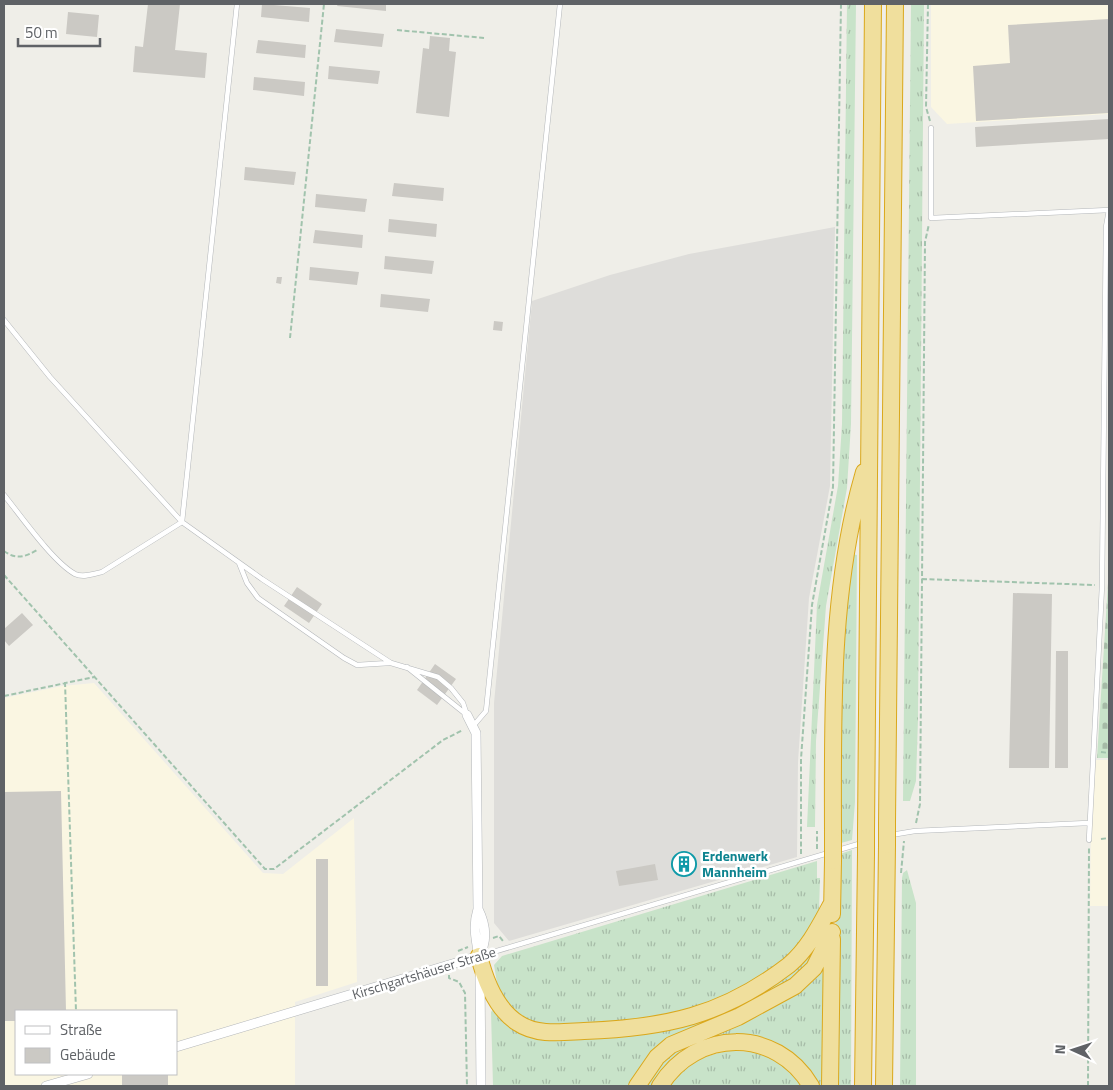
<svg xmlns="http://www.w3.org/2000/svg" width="1113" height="1090" font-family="'Titillium Web',sans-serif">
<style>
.commercial{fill:#faf6e2;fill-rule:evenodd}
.industrial{fill:#deddda}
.grass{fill:url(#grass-tufts)}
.cemetery{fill:url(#cemetery-stones)}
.building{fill:#cbc9c4}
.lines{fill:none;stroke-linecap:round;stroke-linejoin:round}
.lane-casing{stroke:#b4b7ba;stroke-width:5.5}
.street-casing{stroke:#b4b7ba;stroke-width:10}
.highway-casing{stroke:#daa81c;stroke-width:18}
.path{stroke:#a1c3ad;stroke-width:2;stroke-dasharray:5 2.5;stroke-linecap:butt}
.lane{stroke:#fff;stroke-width:4.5}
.street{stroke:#fff;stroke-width:9}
.highway{stroke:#f0df9d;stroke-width:16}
.highway-bridge-casing{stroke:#daa81c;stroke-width:18;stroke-linecap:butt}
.highway-bridge{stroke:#f0df9d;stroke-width:16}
.labels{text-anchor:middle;stroke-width:5;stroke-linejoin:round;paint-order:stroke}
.culture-label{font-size:14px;font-weight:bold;fill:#0d838f;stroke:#fff;text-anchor:start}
.street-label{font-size:14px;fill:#5f6266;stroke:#fff}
</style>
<defs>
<pattern id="grass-tufts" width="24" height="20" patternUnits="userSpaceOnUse" patternTransform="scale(1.25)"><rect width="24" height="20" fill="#c8e3c9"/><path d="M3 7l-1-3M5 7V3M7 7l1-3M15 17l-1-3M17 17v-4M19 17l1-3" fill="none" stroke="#a6bba7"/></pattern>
<pattern id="cemetery-stones" width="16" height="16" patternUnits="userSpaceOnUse" patternTransform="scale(1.25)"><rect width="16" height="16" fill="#c8e3c9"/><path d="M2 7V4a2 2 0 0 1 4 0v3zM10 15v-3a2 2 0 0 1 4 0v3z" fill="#a6bba7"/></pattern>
</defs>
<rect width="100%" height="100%" fill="#efeee8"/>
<!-- commercial -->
<path class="commercial" d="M931 4H1109V114L947 124 931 107Z
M94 683 263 873 283 874 354 818 357 982 295 1002V1086H4V698L62 686ZM16 1011H176V1074H16Z
M1096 760H1109V906H1090L1091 822Z"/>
<!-- industrial -->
<path class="industrial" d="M835 227 830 486 809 598 798 762 797 857 509 941 494 923V703L532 301 610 275 689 254Z"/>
<!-- grass -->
<path class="grass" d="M847 4H856L851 424 847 488 826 606 816 741 815 827H807L817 605 838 486 842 424Z
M911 4H924L918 719 916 781 910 801H903Z
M852 554 857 555 855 802 852 840 841 843 837 710Z
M852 850 851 1086H835L836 874 840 854Z
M817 861V878H820L819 912 794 955 721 1000 663 1020 537 1025 514 1014 498 989 494 965 502 956Z
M907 870 916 903V1086H900L902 878 903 873Z
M812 951 813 952 810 963 790 983 708 1024 630 1086H493L491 1012 494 1008 512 1025 657 1031Z
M825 966 823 1086H817L813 1078 736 1037 655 1086H645L663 1061 682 1045 798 992 813 981Z
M726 1051C747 1051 774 1051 790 1067 796 1072 800 1080 804 1086H666C689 1063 694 1059 726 1051Z"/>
<!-- cemetery -->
<path class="cemetery" d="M1109 502V758H1097L1108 583Z"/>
<!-- building -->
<path class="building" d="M148 4H180L175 50 207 53 205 78 133 72 135 46 143 47Z
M262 4 310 8 309 22 261 17Z
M338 4H386V11L337 6Z
M68 12 99 15 97 37 66 34Z
M1109 19V113L976 121 973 66 1010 63 1008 25Z
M336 29 384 34 382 47 334 42Z
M430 36 450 38 449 51 456 52 449 117 416 113 423 48 429 49Z
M258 40 306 45 305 58 256 53Z
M329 66 380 71 378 84 328 79Z
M254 77 305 82 304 96 253 90Z
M1109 119V139L976 147 975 127Z
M245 167 296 172 294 185 244 180Z
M394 183 444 188 443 201 392 196Z
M316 194 367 199 365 212 315 207Z
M389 219 437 224 436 237 388 232Z
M315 230 363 235 362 248 313 243Z
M385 256 434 261 432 274 384 269Z
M310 267 359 272 357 285 309 280Z
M277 277H282L281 284 276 283Z
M381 294 430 299 428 312 380 307Z
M494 321 503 322 502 331 493 330Z
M297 587 322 604 309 623 284 606Z
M1013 593 1052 594 1049 768H1009Z
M22 613 33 625 9 646 4 640V629Z
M1056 651H1068V768H1055Z
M435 664 456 679 437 705 417 690Z
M61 791 66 1011H16V1021H5L4 792Z
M677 856 691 857 690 871H676Z
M316 859H328V986H316Z
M655 864 658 880 619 886 616 871Z
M125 1074H168V1086H122V1075Z"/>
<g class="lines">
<defs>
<path id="lane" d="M931 128V218L1109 210
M4 320 50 377 182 522 262 579 391 663 438 677 451 688 463 703 467 715
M4 495C21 516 53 562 75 574 83 578 94 574 102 572L182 522 237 4
M239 563 247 583 258 598 344 658 357 665 389 663
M407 667 467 715
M474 725 486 711 560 4
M891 835 915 831 1088 823
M1089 840 1102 586 1106 227 1109 210
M483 955 862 843"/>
<path id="street" d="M467 715 476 733 478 909C472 929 477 940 479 959
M478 909C486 925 488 940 479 956
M480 974 481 1086
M176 1047 479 956
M46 1086 88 1074"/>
<path id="highway" d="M887 823 895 4
M866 831 873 4
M833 841C833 717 829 592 864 472
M832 914 833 861
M479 956C485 980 496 1009 518 1023 537 1036 563 1032 584 1031 665 1028 723 1016 789 965 809 948 820 925 832 903
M637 1086 657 1057 671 1045 738 1017 795 986 814 968 832 932
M660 1086C696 1028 776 1027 811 1086
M830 1086 832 939
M863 1086 866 854
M884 1086 887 845"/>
</defs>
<!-- lane casing -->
<use href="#lane" class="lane-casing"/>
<!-- street casing -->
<use href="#street" class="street-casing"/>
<!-- highway casing -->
<use href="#highway" class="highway-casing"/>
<!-- path -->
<path class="path" d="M928 4 926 107 930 121
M397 30 484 38
M290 338 324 4
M4 551C16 560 25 557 37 550
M4 575 265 869H274L443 740 463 730
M922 579 1095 585
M65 682 76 1011
M4 696 94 677
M1101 752 1109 753
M916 823 920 804 925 242 929 224
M1101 839 1109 838
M817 849V831
M801 854V759L812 605 833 487 841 4
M901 873 904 841
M493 938 499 936 503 941
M458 951 468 947
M449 975V978L459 982 465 993 467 1086
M1088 1086 1089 846"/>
<!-- lane -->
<use href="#lane" class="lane"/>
<!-- street -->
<use href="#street" class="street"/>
<!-- highway -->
<use href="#highway" class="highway"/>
<defs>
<path id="highway-bridge" d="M833 841V861
M887 845V823
M866 854V831"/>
</defs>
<!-- highway-bridge casing -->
<use href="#highway-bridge" class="highway-bridge-casing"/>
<!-- highway-bridge -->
<use href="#highway-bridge" class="highway-bridge"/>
</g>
<!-- icons -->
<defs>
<symbol id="building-ring" viewBox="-11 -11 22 22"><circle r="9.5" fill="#fff" stroke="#0f9aa8" stroke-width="1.5"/><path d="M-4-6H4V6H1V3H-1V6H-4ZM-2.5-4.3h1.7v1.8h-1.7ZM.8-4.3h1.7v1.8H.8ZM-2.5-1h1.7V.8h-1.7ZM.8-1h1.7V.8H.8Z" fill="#0f9aa8"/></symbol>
</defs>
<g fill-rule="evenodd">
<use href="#building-ring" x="670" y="850" width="28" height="28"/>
</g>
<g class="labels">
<!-- culture labels -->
<g class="culture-label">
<text x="702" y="861">Erdenwerk<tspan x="702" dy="16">Mannheim</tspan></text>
</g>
<!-- street labels -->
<g class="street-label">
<text transform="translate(424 973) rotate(-17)" y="5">Kirschgartshäuser Straße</text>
</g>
</g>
<!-- border -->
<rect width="1113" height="1090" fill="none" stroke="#5f6266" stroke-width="10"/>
<!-- legend -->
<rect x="15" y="1010" width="162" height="65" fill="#ffffff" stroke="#bfc0c2"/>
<rect x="25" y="1026" width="25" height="8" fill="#ffffff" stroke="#bfc0c2"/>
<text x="60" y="1035" font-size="15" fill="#5f6266">Straße</text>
<rect x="25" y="1048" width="25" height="15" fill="#cbc9c4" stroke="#bfc0c2"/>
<text x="60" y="1060" font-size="15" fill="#5f6266">Gebäude</text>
<!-- north arrow -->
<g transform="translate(1073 1050) rotate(273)" stroke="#ffffff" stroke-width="4" paint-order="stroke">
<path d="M0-4L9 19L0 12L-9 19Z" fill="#5f6266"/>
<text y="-8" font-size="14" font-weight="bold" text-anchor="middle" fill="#5f6266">N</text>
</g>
<!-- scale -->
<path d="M18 38v8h82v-8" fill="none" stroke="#5f6266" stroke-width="2.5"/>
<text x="25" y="38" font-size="15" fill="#5f6266" stroke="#ffffff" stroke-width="4" paint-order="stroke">50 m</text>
</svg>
